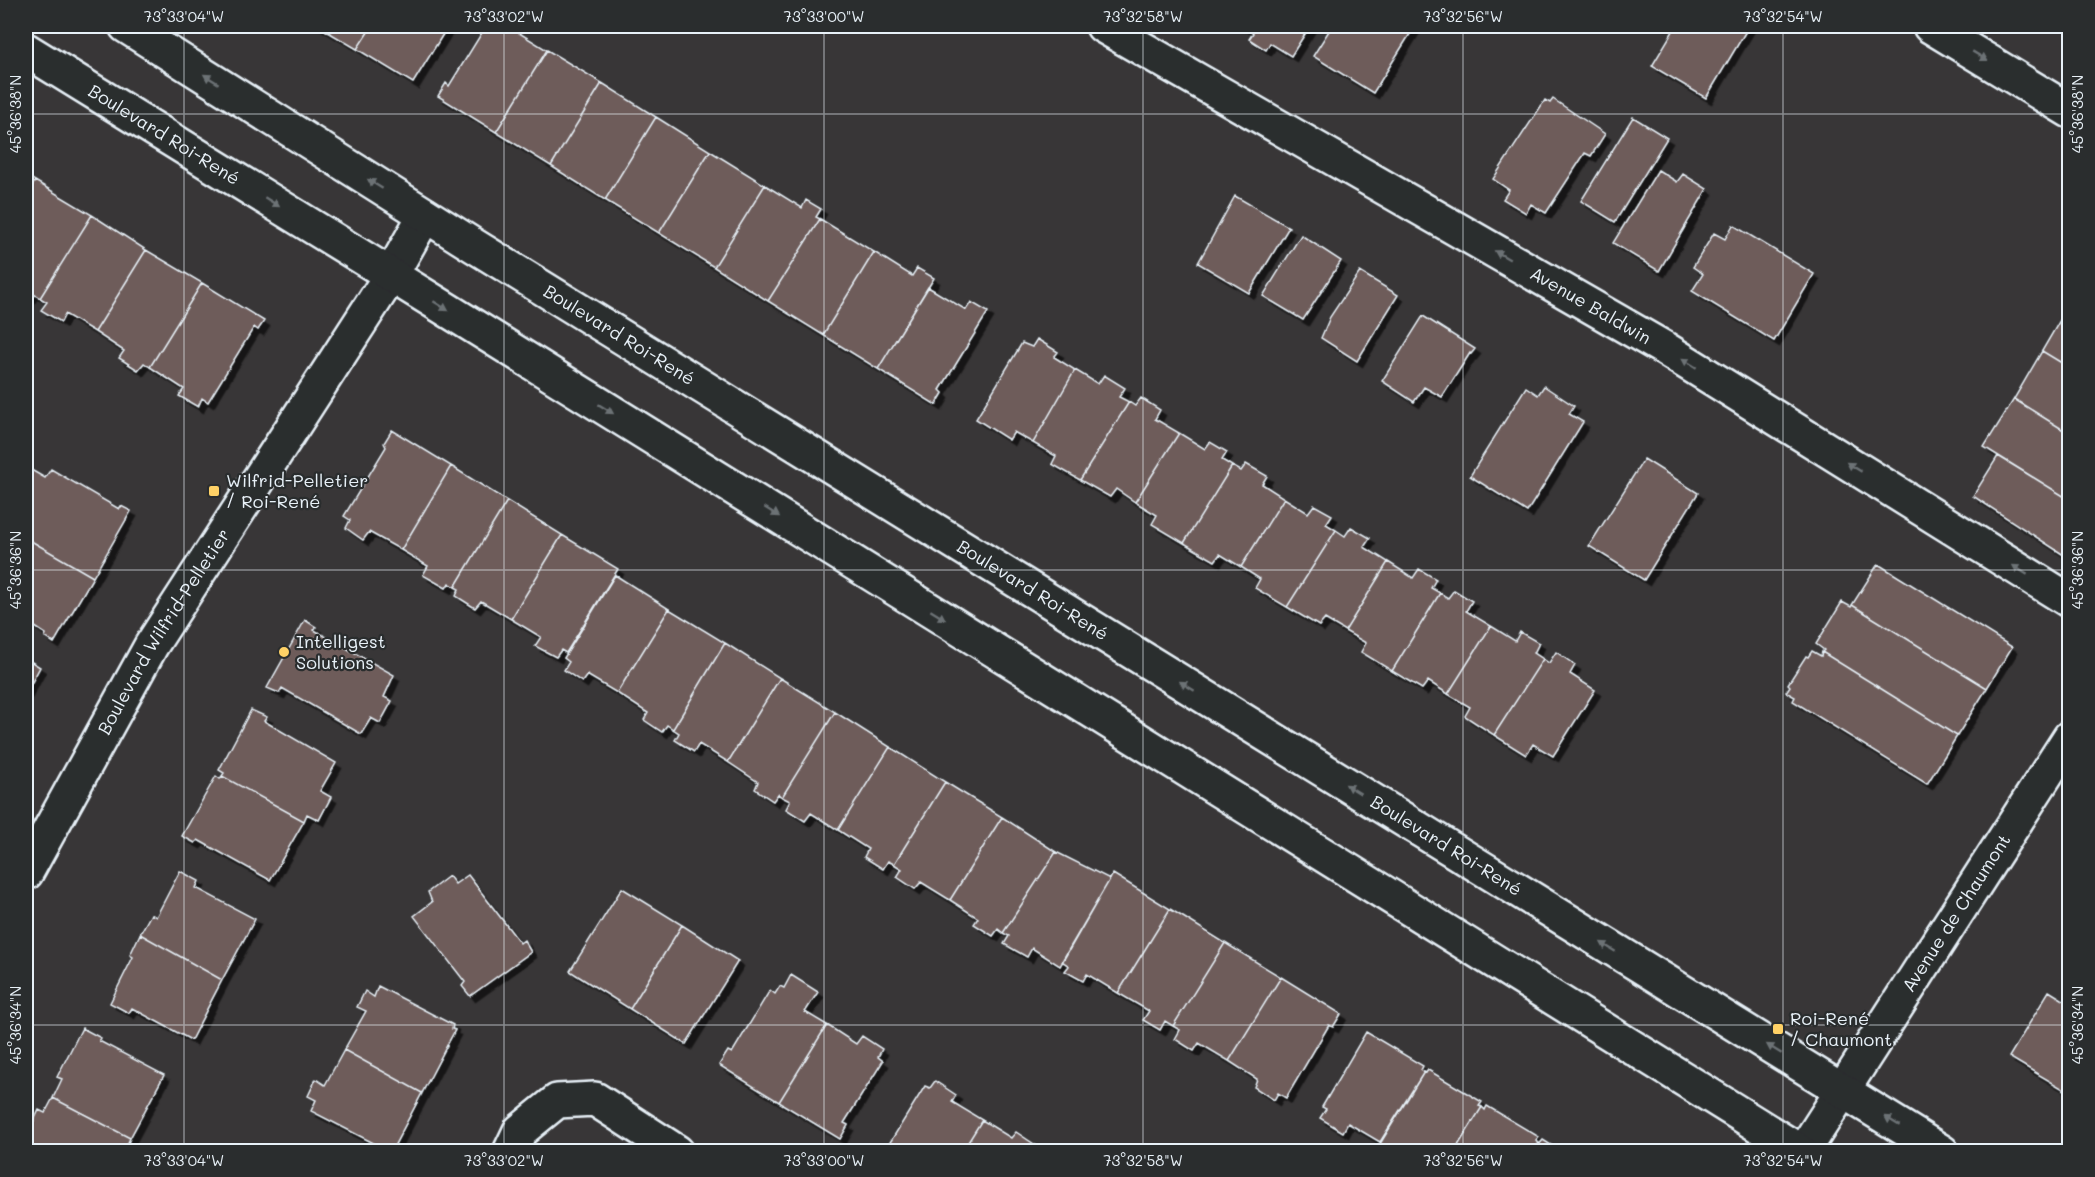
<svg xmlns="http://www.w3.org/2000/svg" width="2095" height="1177" font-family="Mali,sans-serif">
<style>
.building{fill:#6e5c5a;stroke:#e8f1f8;stroke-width:1.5;filter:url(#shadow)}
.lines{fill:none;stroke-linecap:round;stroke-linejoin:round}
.street-casing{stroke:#e8f1f8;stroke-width:38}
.secondary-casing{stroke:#e8f1f8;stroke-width:38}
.street{stroke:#2a2d2e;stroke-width:33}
.secondary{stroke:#2a2d2e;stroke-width:33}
.oneway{fill:#6c7275}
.ticks{fill:none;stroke:#e8f1f8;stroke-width:1.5;stroke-opacity:0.45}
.poi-dot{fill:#ffd166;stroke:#2a2d2e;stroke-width:2}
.labels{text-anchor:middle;stroke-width:4.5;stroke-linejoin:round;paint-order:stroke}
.street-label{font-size:18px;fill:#e8f1f8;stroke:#2a2d2e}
.poi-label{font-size:18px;fill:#e8f1f8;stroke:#2a2d2e;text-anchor:start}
.neatline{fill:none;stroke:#e8f1f8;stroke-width:2}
.ticks-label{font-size:15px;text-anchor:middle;fill:#e8f1f8}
</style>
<defs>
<filter id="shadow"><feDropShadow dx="5.5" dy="5.5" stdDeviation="0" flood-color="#0009"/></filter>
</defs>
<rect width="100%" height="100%" fill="#383637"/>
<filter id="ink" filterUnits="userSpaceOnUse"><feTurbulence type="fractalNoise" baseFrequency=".0167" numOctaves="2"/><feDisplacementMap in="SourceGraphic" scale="12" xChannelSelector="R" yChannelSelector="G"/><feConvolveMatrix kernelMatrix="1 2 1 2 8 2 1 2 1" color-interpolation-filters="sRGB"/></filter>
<g filter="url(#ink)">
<!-- building -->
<path class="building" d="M318 26H372L357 49Z
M372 26H448L413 83 357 49Z
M486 26H508L547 50 496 132 438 96 446 83 449 86Z
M1241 26H1310L1291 56 1270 43 1266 50 1249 39 1253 33Z
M1332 26H1415L1373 93 1313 56Z
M1676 26H1749L1706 98 1652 66Z
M547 50 602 83 551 166 496 132Z
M602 83 656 117 605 200 551 166Z
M1553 99 1605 134 1591 156 1585 153 1546 213 1531 204 1526 213 1503 199 1509 190 1493 179 1545 100 1550 103Z
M656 117 710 151 659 233 605 200Z
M1633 117 1667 138 1615 222 1581 201Z
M710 151 765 185 714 267 659 233Z
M1658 170 1677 182 1683 174 1707 189 1659 271 1613 243Z
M26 175 35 181 26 197Z
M35 181 92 215 40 298 32 293 26 302V197Z
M765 185 802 208 806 200 821 209 816 217 820 219 768 301 714 267Z
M1235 196 1289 227 1249 293 1198 263Z
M92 215 146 250 95 332 65 314 61 322 41 310 47 302 40 298Z
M820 219 874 252 823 335 768 301Z
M1733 225 1814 274 1774 341 1692 291 1703 274 1693 267 1714 233 1725 239Z
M1301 235 1341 261 1303 320 1263 296Z
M146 250 202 283 150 367 144 363 138 370 119 358 124 351 95 332Z
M874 252 912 276 917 268 934 278 878 369 823 335Z
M1360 272 1398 295 1357 361 1321 338 1330 317Z
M202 283 264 321 258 330 254 327 208 402 202 398 198 407 179 396 184 389 150 367Z
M928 287 966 310 971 302 988 312 940 390 943 393 936 405 878 369Z
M2070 303V368L2042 351Z
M1423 316 1475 349 1471 354 1470 353 1442 397 1424 387 1414 402 1382 381Z
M1037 339 1058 352 1054 357 1075 370 1033 443 1014 432 1009 440 976 419 1022 343 1032 347Z
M2042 351 2070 368V434L2014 399Z
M1075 370 1098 384 1104 375 1125 388 1119 397 1129 402 1080 480 1052 464 1056 456 1033 443Z
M1544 386 1574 406 1569 414 1583 422 1527 512 1470 476 1526 387 1538 395Z
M1141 398 1160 410 1155 419 1179 433 1135 502 1116 489 1110 497 1080 480 1129 402 1135 406Z
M2014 399 2070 434V500L1984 447Z
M392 430 451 466 401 550 369 532 363 540 346 528 350 520 344 516 386 447 384 443Z
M1179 433 1205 449 1210 442 1227 452 1222 460 1232 466 1184 543 1152 524 1157 515 1135 502Z
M1998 456 2070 500V559L1973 496Z
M1644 459 1698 493 1644 580 1589 546Z
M1246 464 1267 476 1262 484 1284 498 1241 567 1220 554 1215 561 1184 543 1232 466 1241 471Z
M451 466 507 501 455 587 449 583 446 588 423 575 428 566 401 550Z
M26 467 45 478 51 469 119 509 121 506 131 511 93 577 26 538V508L29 506 26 503Z
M1284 498 1308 513 1314 505 1332 515 1326 524 1336 530 1287 607 1255 588 1260 579 1241 567Z
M507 501 562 535 511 619 481 601 475 608 456 596 459 589 455 587Z
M1351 527 1370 538 1364 547 1388 562 1345 631 1325 619 1319 626 1287 607 1336 530 1345 536Z
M562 535 618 569 566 653 561 650 556 657 535 646 541 637 511 619Z
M26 538 93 577 54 643 45 637 46 634 26 621Z
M1388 562 1413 578 1419 569 1436 579 1431 588 1440 593 1392 671 1361 652 1366 643 1345 631Z
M1878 564 2012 647 1987 688 1852 605Z
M615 575 669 609 617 693 587 675 582 682 564 670 569 662 564 658Z
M1454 590 1472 601 1466 611 1491 626 1448 694 1428 681 1422 689 1392 671 1440 593 1448 598Z
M1842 602 1851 607 1852 605 1987 688 1957 736 1822 652 1824 650 1816 644Z
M669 609 725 643 673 729 667 725 662 732 644 720 648 713 617 693Z
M305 620 316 627 314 630 394 675 384 697 392 701 380 723 371 718 361 734 282 688 279 693 267 688Z
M1491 626 1515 641 1520 632 1539 643 1534 653 1543 659 1494 735 1465 716 1470 707 1448 694Z
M725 643 780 678 728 762 699 744 694 752 675 740 679 733 673 729Z
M1812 651 1821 656 1822 652 1957 736 1927 784 1793 701 1795 697 1786 692 1790 686 1788 684 1806 656 1808 657Z
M1556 652 1575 665 1570 674 1595 690 1553 756 1533 744 1526 755 1494 735 1543 659 1549 663Z
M30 661 40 667 26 693V663L29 665Z
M780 678 835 712 782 797 778 794 773 801 755 789 758 782 728 762Z
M251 710 267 717 264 721 336 763 320 791 331 797 319 820 307 814 304 821 222 776 224 773 219 770Z
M835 712 890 747 838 830 811 813 805 821 786 809 790 801 782 797Z
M890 747 945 782 894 864 888 861 883 869 864 857 868 849 838 830Z
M216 776 220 779 222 776 304 821 270 880 198 840 195 843 182 836Z
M945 782 1002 817 950 900 921 882 915 889 897 877 902 869 894 864Z
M1002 817 1056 852 1003 933 998 929 993 936 974 924 978 918 950 900Z
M1056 852 1110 879 1060 966 1032 948 1027 957 1004 944 1009 936 1003 933Z
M180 871 199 881 196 888 255 919 222 980 140 934 151 914 156 917Z
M1113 874 1170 909 1118 993 1087 974 1083 981 1065 971 1069 966 1062 961Z
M468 875 520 943 524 940 531 952 470 996 462 986 465 982 414 916 432 902 428 892 449 876 455 884Z
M622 888 682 925 630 1009 570 971Z
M1170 909 1225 943 1173 1026 1165 1021 1160 1030 1143 1020 1149 1011 1118 993Z
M682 925 738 961 686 1044 630 1009Z
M140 934 222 980 191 1040 132 1008 129 1013 110 1003 133 957 130 955Z
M1225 943 1281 977 1229 1061 1199 1043 1194 1051 1175 1039 1180 1030 1173 1026Z
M791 975 818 992 805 1012 827 1025 779 1102 719 1065 728 1051 732 1053 770 990 775 994 780 986 784 988Z
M1281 977 1341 1014 1333 1027 1329 1025 1286 1098 1278 1093 1274 1100 1254 1087 1257 1079 1229 1061Z
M378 986 453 1025 452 1029 455 1030 422 1093 344 1050 366 1011 357 1007 365 991 374 997Z
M2049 991 2070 1004V1093L2009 1057Z
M827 1025 856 1044 862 1036 882 1049 878 1057 883 1061 844 1123 848 1125 840 1139 779 1102Z
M82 1028 101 1038 99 1041 164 1075 130 1138 53 1098 62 1079 57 1077Z
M1366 1032 1423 1066 1421 1070 1424 1072 1380 1142 1348 1123 1343 1132 1320 1118 1326 1109 1322 1107Z
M344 1050 422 1093 391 1152 311 1111 316 1100 308 1096 316 1079 325 1085Z
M1428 1070 1482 1102 1479 1106 1482 1107 1454 1152H1375L1424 1072 1426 1073Z
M935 1081 956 1095 952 1102 982 1120 962 1152H884L925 1086 930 1088Z
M53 1098 130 1138 124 1152H26V1137L39 1110 45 1113Z
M1487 1106 1539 1137 1536 1141 1539 1143 1533 1152H1454L1482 1107 1485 1110Z
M982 1120 1011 1138 1016 1132 1037 1146 1034 1152H962Z
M1543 1140 1562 1152H1533Z"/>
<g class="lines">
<defs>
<g id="street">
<path id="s1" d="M1103 26 1662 347 2070 601"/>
<path d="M1930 26 2070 111"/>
<path id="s2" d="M26 873 151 646 391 275 425 215"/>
<path d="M510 1152 520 1131 557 1101 595 1099 677 1152"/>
<path id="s3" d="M1803 1152 2070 737"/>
</g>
<g id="secondary">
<path id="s4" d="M126 26 473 245 1942 1152"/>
<path id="s5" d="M26 50 438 304 1801 1152"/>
</g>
</defs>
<!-- street casing -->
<use href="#street" class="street-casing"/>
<!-- secondary casing -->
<use href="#secondary" class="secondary-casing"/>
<!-- street -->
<use href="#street" class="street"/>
<!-- secondary -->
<use href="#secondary" class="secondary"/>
</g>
<!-- one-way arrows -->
<defs><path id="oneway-solid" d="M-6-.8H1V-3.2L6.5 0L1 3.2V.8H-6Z" transform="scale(1.5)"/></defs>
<g class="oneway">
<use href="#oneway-solid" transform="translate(1980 56) rotate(31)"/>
<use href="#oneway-solid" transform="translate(211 79) rotate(-148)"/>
<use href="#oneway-solid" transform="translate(375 184) rotate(-148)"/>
<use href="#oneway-solid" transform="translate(272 202) rotate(32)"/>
<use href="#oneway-solid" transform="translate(1502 255) rotate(-150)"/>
<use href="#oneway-solid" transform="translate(441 306) rotate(32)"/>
<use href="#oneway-solid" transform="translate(1689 363) rotate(-148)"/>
<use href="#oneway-solid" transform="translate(606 409) rotate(32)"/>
<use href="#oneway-solid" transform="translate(1854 467) rotate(-148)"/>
<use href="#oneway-solid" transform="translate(772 512) rotate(32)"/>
<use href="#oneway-solid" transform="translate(2020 570) rotate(-148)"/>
<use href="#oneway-solid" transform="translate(938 615) rotate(32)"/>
<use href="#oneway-solid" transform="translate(1187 686) rotate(-148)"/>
<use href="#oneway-solid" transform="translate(1353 789) rotate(-148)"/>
<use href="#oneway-solid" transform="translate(1608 947) rotate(-148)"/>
<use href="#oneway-solid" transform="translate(1774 1049) rotate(-148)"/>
<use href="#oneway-solid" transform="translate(1892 1121) rotate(-148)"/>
</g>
</g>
<!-- ticks -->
<path class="ticks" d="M184 26V1152M504 26V1152M824 26V1152M1143 26V1152M1463 26V1152M1783 26V1152M26 114H2070M26 570H2070M26 1025H2070"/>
<!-- markers -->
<g class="poi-dot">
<rect x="208" y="485" width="12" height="12" rx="3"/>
<circle cx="284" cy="652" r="6"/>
<rect x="1772" y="1023" width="12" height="12" rx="3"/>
</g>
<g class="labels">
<!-- street labels -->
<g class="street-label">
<text dy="6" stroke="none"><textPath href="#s5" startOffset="162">Boulevard Roi-René</textPath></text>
<text dy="6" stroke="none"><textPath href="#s1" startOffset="562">Avenue Baldwin</textPath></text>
<text dy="6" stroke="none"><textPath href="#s4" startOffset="582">Boulevard Roi-René</textPath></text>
<text dy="6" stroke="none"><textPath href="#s4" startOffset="1068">Boulevard Roi-René</textPath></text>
<text dy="6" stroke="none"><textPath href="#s2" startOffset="278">Boulevard Wilfrid-Pelletier</textPath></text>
<text dy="6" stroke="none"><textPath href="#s4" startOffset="1554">Boulevard Roi-René</textPath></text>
<text dy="6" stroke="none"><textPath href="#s3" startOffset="284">Avenue de Chaumont</textPath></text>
</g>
<!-- poi labels -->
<g class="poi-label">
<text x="226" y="487">Wilfrid-Pelletier<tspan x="226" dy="21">/ Roi-René</tspan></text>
<text x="296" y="648">Intelligest<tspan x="296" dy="21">Solutions</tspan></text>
<text x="1790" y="1025">Roi-René<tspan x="1790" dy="21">/ Chaumont</tspan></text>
</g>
</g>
<!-- margin -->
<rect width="2095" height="1177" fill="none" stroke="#2a2d2e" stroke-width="66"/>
<rect x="33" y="33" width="2029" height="1111" class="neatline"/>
<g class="ticks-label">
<text x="184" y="22">73°33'04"W</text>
<text x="504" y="22">73°33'02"W</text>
<text x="824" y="22">73°33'00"W</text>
<text x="1143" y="22">73°32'58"W</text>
<text x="1463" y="22">73°32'56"W</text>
<text x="1783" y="22">73°32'54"W</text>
<text transform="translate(16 114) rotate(-90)" y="5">45°36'38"N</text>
<text transform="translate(2078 114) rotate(-90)" y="5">45°36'38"N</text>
<text transform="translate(16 570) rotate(-90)" y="5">45°36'36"N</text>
<text transform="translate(2078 570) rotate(-90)" y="5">45°36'36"N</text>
<text transform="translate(16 1025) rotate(-90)" y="5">45°36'34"N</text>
<text transform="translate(2078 1025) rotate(-90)" y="5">45°36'34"N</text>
<text x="184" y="1166">73°33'04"W</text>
<text x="504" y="1166">73°33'02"W</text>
<text x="824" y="1166">73°33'00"W</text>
<text x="1143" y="1166">73°32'58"W</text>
<text x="1463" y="1166">73°32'56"W</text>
<text x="1783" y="1166">73°32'54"W</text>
</g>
</svg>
